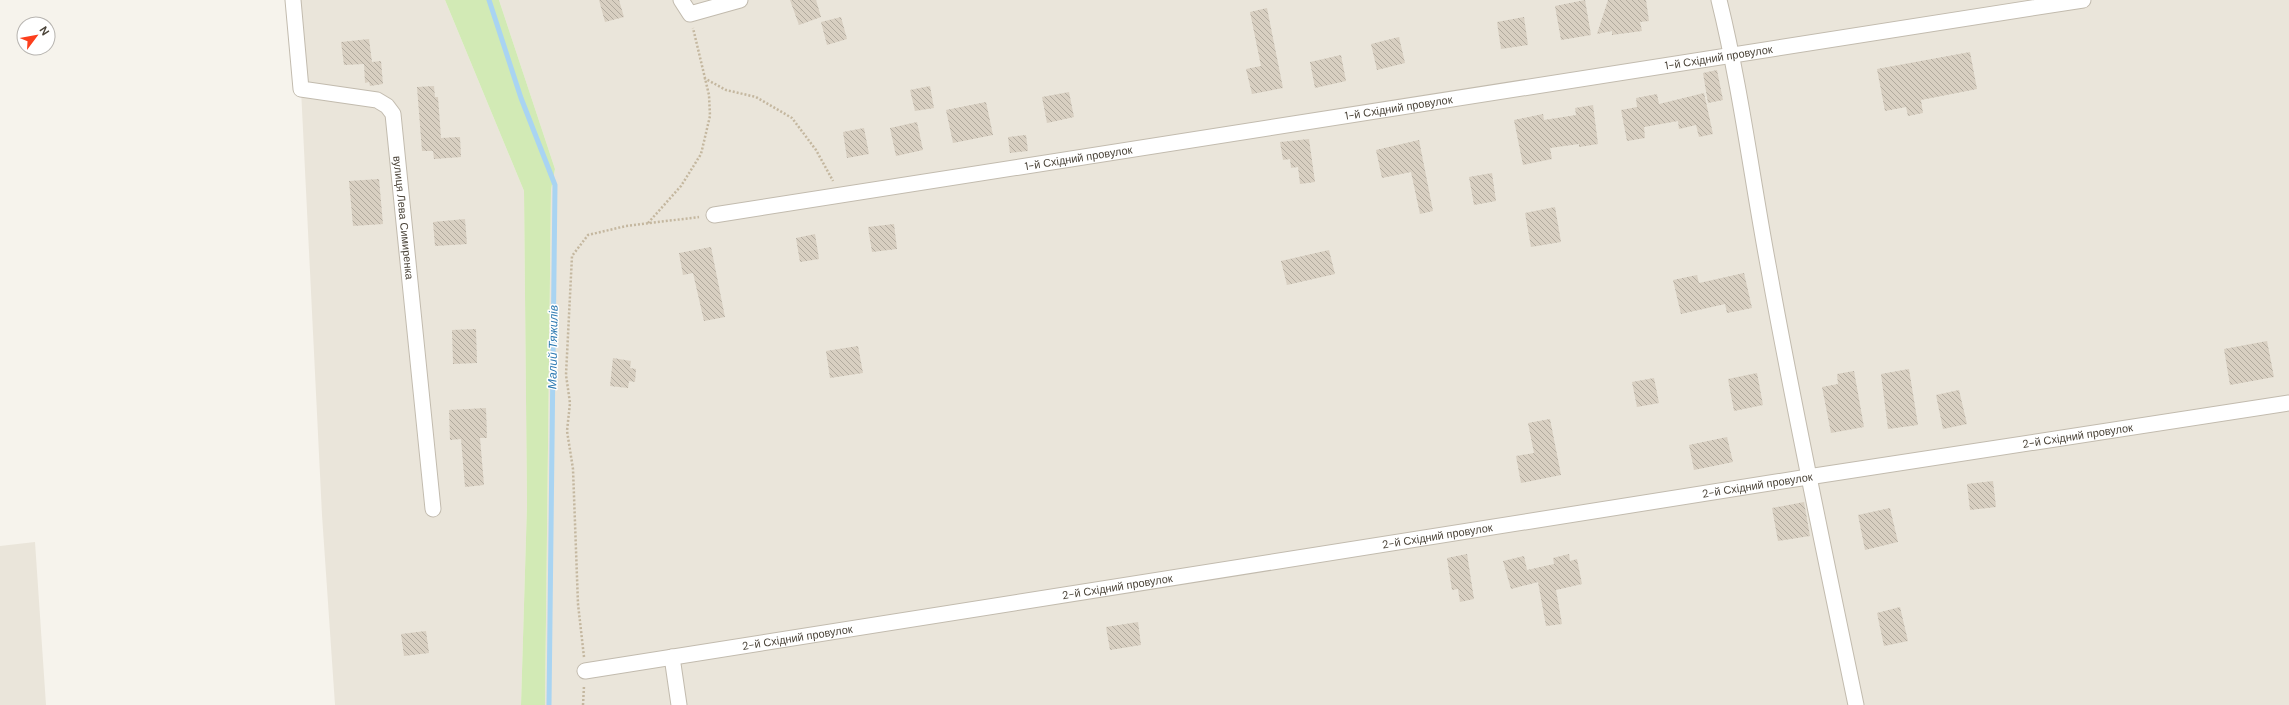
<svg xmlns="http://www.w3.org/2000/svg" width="2289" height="705" font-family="'DM Sans',sans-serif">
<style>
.residential{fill:#eae5da}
.green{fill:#d2eab5}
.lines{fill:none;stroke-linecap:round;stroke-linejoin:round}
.stream{stroke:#a9d4f2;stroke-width:5}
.building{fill:url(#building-back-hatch)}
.minor-casing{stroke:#c2bbae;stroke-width:17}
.path{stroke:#c4b79f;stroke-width:2.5;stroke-dasharray:2 2;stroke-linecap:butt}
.minor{stroke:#fff;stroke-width:15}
.labels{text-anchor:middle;stroke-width:3;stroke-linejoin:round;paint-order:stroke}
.street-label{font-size:11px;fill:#4b4439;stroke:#fff}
.water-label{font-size:12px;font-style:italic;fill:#2e7ab2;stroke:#fff}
</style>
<defs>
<pattern id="building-back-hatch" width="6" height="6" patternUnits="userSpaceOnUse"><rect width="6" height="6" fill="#d8cfc1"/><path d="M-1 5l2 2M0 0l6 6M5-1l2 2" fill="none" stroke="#b1aa9e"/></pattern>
</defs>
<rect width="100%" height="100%" fill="#f6f3ec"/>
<!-- residential -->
<path class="residential" d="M293 0H445L524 191 527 504 521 705H335L322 515 301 89Z
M499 0H2289V705H545L551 190 555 169Z
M35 542 46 705H0V546Z"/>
<!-- green -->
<path class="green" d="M445 0H499L555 169 551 190 545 705H521L527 504 524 191Z"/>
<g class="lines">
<!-- stream -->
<path class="stream" d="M489 0 521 98 555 185 549 705"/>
</g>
<!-- building -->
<path class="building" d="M599 0H619L624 17 605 22Z
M790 0H816L821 17 799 25Z
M1585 0 1591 35 1561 40 1555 6Z
M1608 0H1646L1649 21 1640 22 1642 31 1612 35V31L1597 34Z
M1267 8 1283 88 1252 94 1246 69 1261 66 1250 12Z
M841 17 847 39 827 45 821 22Z
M1524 17 1528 45 1501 49 1497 22Z
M1399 37 1405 63 1377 70 1371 44Z
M369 39 372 62 381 61 383 84 370 86 369 82 365 83 364 64 344 65 341 42Z
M1970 52 1977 89 1921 100 1923 113 1908 116 1906 107 1885 111 1877 69Z
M1341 55 1346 81 1315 88 1310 62Z
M1717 70 1723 100 1708 103 1703 73Z
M434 86 435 97H438L441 138 460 137 461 157 434 159 433 151H422L417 87Z
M930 86 934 108 915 111 910 90Z
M1069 92 1074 117 1047 123 1042 97Z
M1704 93 1713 134 1699 137 1696 125 1679 129 1678 121 1644 127 1645 138 1627 141 1621 110 1637 107 1636 98 1657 94 1659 104Z
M986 102 993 135 953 143 946 110Z
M1593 105 1598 144 1579 147V144L1550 148 1552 159 1523 165 1514 120 1543 114 1544 120 1576 115 1575 108Z
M917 122 923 150 896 156 890 128Z
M864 128 869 154 847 158 843 132Z
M1026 135 1028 151 1010 153 1008 137Z
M1309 139 1315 182 1300 184 1298 167 1291 168 1290 159 1283 160 1280 142Z
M1419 140 1433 211 1420 214 1411 172 1382 178 1376 150Z
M1492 173 1496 201 1474 205 1469 177Z
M379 179 383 224 353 226 349 181Z
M1555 207 1561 242 1531 247 1525 213Z
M465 219 467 244 435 246 433 222Z
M894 224 897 249 872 252 868 227Z
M815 234 819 259 800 262 796 238Z
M711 247 725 317 704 321 693 273 683 275 679 253Z
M1329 250 1335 274 1287 285 1281 261Z
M1744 273 1752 308 1727 313 1725 304 1681 314 1673 280 1697 275 1699 283Z
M476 329 477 363 453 364 452 330Z
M2267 341 2274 377 2230 385 2224 349Z
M858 346 863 373 830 378 826 351Z
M613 358 631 361 630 368 636 369 635 382 629 381 628 388 610 386Z
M1909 369 1918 425 1888 429 1881 374Z
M1854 371 1864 427 1831 433 1822 387 1838 384 1837 374Z
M1757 373 1763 405 1734 411 1728 379Z
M1654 378 1659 403 1637 407 1632 382Z
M1959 390 1967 424 1943 429 1936 395Z
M486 408 487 438H480L484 485 465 487 461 439 450 440 449 410Z
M1550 419 1561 475 1521 483 1516 456 1534 453 1528 423Z
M1727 437 1733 462 1694 470 1689 445Z
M1993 481 1996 507 1970 510 1967 484Z
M1804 502 1810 536 1778 541 1772 508Z
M1890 508 1898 542 1865 550 1858 515Z
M1467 554 1474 599 1460 602 1458 589 1452 590 1447 558Z
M1569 554 1570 561 1577 559 1582 584 1556 590 1562 624 1546 626 1538 582 1511 589 1503 561 1524 556 1527 570 1554 564 1553 558Z
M1900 607 1908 641 1884 646 1877 613Z
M1138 622 1141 645 1110 650 1106 627Z
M426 631 429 653 404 656 401 634Z"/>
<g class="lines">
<defs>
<g id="minor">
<path id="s1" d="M293 0 301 89 377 100 387 106 393 114 433 509"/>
<path d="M681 0 690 14 740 0"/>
<path d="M1719 0C1741 89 1752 180 1769 270 1795 415 1826 560 1856 705"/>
<path id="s2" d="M714 215 2083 0"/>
<path d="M672 657 679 705"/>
<path id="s3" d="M585 671 1808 477 2289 403"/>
</g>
</defs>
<!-- minor casing -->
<use href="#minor" class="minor-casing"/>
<!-- path -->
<path class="path" d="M704 78 726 90 756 97 792 118 816 150 833 181
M648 223 681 186 701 154 710 116 709 95 693 28
M584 657 578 604 573 469 567 431 570 403 566 375 572 256 588 235 626 226 699 217
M583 705 584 686"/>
<!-- minor -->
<use href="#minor" class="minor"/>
</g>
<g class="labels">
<!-- street labels -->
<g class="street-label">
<text dy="4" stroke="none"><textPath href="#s2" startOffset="1017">1-й Східний провулок</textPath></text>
<text dy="4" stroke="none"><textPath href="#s2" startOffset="693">1-й Східний провулок</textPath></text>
<text dy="4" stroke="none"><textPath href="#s2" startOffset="369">1-й Східний провулок</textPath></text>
<text dy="4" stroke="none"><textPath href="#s1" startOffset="292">вулиця Лева Симиренка</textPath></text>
<text dy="4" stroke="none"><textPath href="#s3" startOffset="1511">2-й Східний провулок</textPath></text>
<text dy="4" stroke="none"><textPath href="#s3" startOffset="1187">2-й Східний провулок</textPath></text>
<text dy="4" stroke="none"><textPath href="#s3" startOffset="863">2-й Східний провулок</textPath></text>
<text dy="4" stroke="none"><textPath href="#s3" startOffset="539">2-й Східний провулок</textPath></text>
<text dy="4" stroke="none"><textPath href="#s3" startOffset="215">2-й Східний провулок</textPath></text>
</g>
<!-- water labels -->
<g class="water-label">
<text transform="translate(553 347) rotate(-89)" y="4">Малий Тяжилів</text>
</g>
</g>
<!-- north arrow -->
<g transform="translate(36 36) rotate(58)"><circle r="19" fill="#ffffff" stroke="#b7b4b0"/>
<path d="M0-3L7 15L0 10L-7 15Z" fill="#fc3f1d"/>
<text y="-6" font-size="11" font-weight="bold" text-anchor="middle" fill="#4b4439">N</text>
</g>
</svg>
